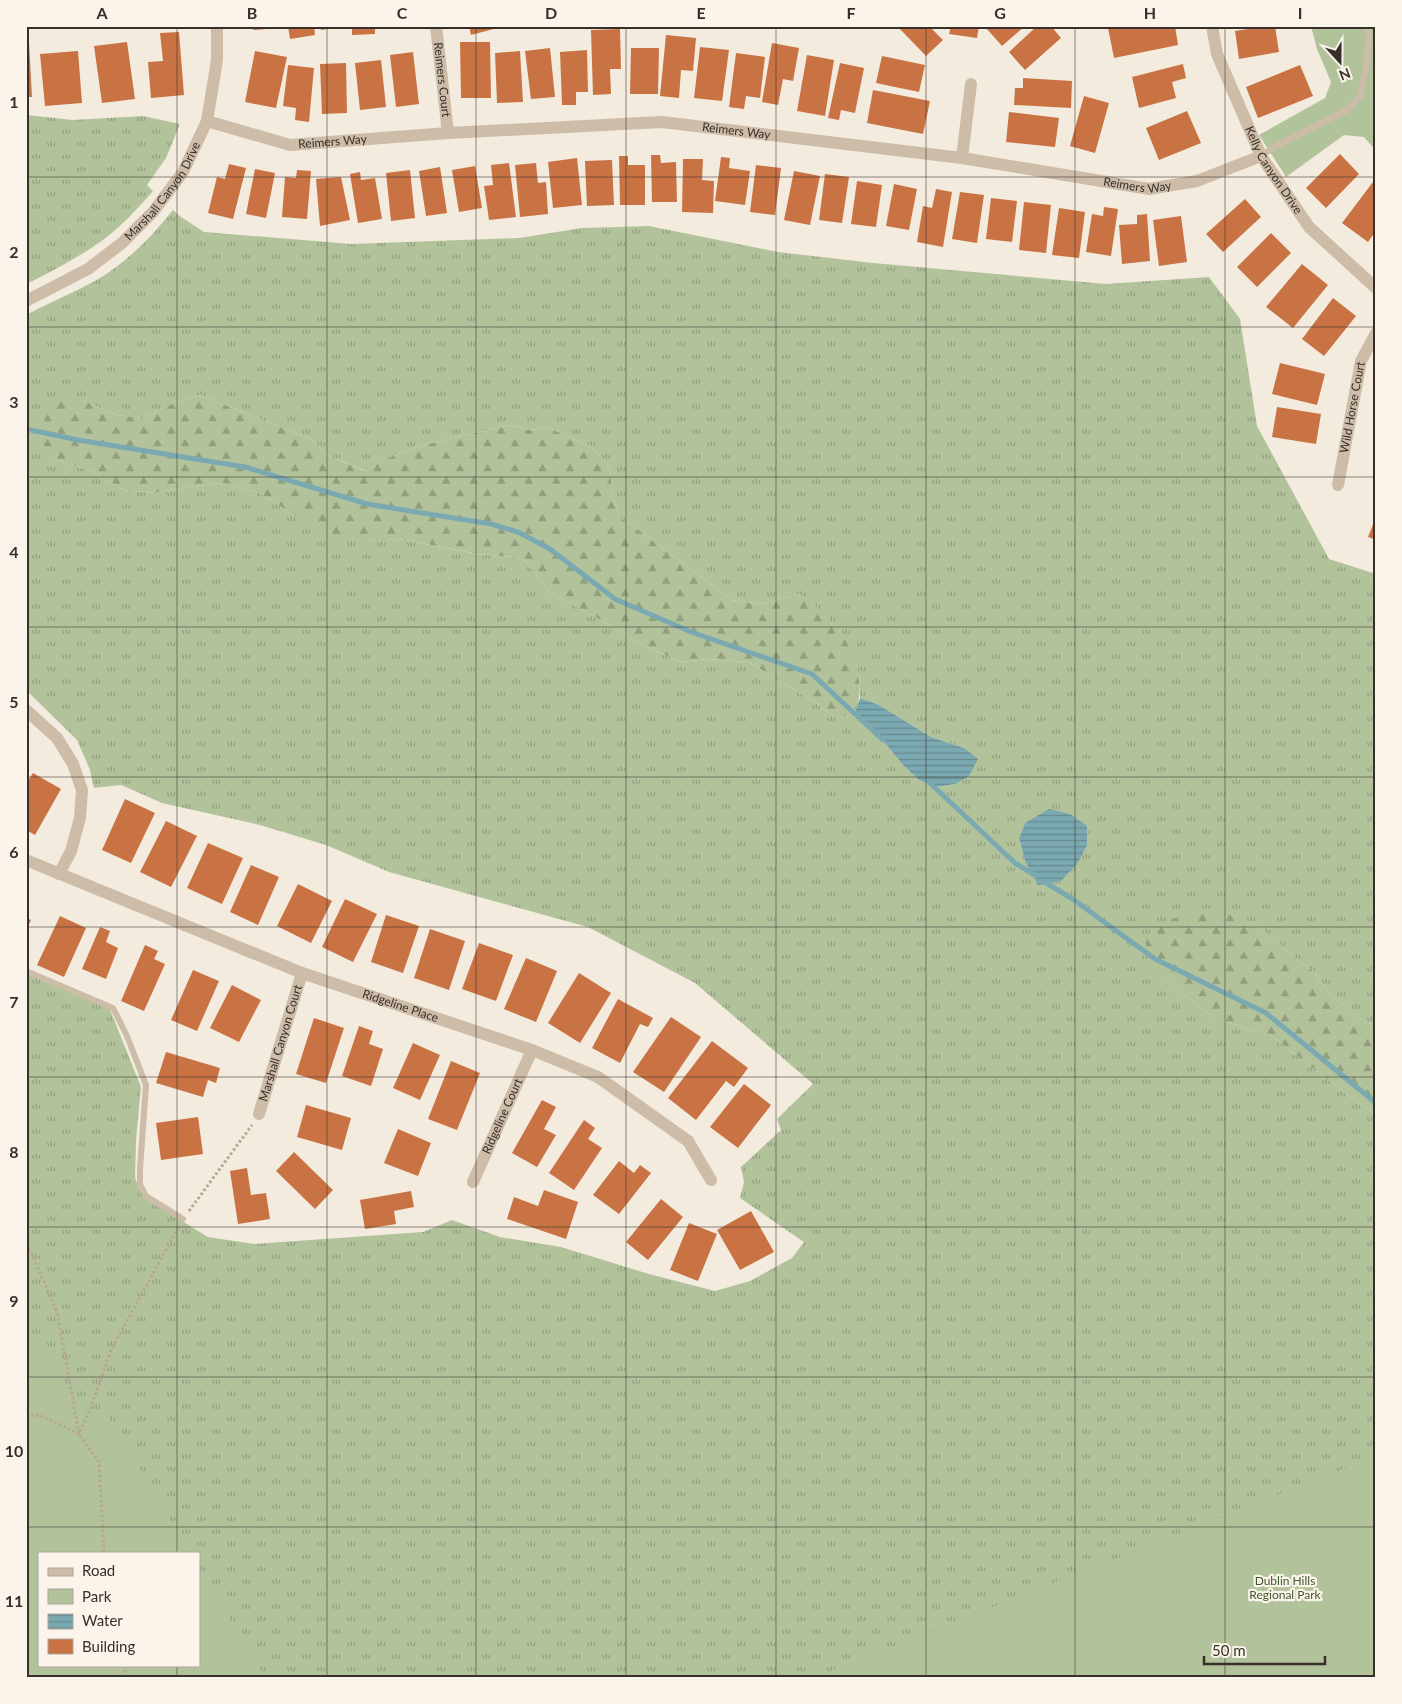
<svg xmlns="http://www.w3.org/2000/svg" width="1402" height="1704" font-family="Lato,sans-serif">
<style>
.grass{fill:url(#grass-tufts);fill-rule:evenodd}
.forest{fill:url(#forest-firs)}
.park{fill:#b2c39c}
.water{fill:url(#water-rules)}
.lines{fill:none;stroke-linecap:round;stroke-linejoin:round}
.stream{stroke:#7ba9b1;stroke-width:5}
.building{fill:#c97345}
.path{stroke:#b8a693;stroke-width:3;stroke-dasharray:2.5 2.5;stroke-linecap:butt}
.service{stroke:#ccbca8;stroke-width:6}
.minor{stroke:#ccbca8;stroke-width:12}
.grid{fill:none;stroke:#382f29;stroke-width:1;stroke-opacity:0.55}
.labels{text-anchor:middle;stroke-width:4.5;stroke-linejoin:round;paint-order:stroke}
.street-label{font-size:12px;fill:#382f29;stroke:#faf4ea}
.park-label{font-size:12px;fill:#43582c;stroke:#faf4ea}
.neatline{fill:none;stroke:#382f29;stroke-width:2}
.grid-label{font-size:16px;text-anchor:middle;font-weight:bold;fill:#382f29}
</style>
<defs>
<pattern id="grass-tufts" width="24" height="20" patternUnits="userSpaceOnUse" patternTransform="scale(1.25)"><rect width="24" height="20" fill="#b2c39c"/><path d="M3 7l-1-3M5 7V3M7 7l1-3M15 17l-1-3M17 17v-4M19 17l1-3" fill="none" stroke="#929f7f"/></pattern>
<pattern id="forest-firs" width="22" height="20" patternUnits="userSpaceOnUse" patternTransform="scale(1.25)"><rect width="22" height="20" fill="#b2c39c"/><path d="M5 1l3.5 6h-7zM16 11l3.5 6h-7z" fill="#929f7f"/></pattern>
<pattern id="water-rules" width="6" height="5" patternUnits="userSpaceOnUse" patternTransform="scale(1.25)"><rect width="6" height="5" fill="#7ba9b1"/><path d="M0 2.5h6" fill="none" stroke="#668a90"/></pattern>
</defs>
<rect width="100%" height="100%" fill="#f3ebdd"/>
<!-- grass -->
<path class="grass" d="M26 115 73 120 143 116 180 124 166 158 147 185 153 191C138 208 122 226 103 240 79 257 53 271 26 284Z
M173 210 181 217 204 232 351 244 519 238 582 228 649 226 778 252 873 263 1106 284 1209 277 1240 319 1257 426 1329 559 1376 574V1026L1365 1022 1330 994 1315 974 1253 922 1165 980 1216 1019 1270 1035 1348 1095 1376 1114V1678H26V972L109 1007 141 1087 136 1140 135 1178 140 1190 148 1200 208 1237 254 1244 423 1232 452 1220 500 1237 561 1247 649 1274 715 1291 750 1281 792 1258 804 1242 740 1198 744 1182 741 1167 781 1130 777 1119 813 1084 695 983 588 927 389 872 326 845 260 825 162 803 121 785 94 788 90 770 77 740 26 690V315C48 303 71 294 93 282 124 265 151 238 173 210ZM200 395 313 440 325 454 366 471 385 459 419 446 510 425 529 430 549 428 592 447 610 468 613 497 619 516 671 554 731 600 762 604 800 594 860 678V698L879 705 931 737 964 748 955 784 935 787 919 780 903 765 871 726 855 712 838 719 813 701 749 662 709 659 680 662 641 644 615 628 548 591 526 561 513 557 477 554 400 539 369 541 291 513 259 493 225 483 186 487 154 493 123 490 92 471 52 459 82 400 116 415 143 418 174 403ZM1025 823V861L1019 838ZM39 1553H199V1665H39Z"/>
<!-- forest -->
<path class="forest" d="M200 395 313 440 325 454 365 471 385 459 419 446 510 425 529 430 549 428 592 447 610 468 613 497 619 516 671 554 731 600 762 604 800 594C810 602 821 610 830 620 853 646 868 678 855 712L838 719 813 701 749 662 709 659 680 662 641 644 615 628 548 591 526 561 513 557 478 554 400 539 369 541 329 534 291 513 259 493 225 483 186 487 154 493 123 490 92 471 52 459 40 439 45 418 59 399 82 400 116 415 143 418 174 403Z
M1210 909 1253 922 1315 974 1330 994 1365 1022 1376 1026V1114L1348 1095 1270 1035 1216 1019 1165 980 1150 960 1145 940 1171 919Z"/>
<!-- park -->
<path class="park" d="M1311 26H1376V151L1364 137 1344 135 1286 177 1259 135 1325 98 1331 82 1317 49Z
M26 1346 44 1353 87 1413 105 1411 190 1553H39V1665H199V1567L262 1672 270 1678H26Z
M1376 1456V1678H813Z"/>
<!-- water -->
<path class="water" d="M860 698 879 705 931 737 964 748 978 759 969 776 955 784 935 787 919 780 903 765 871 726 855 712Z
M1049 809 1070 814 1087 826V845L1077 864 1061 881 1038 885 1025 861 1019 838 1025 823Z"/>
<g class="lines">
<!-- stream -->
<path class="stream" d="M26 429 78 440 245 467 367 504 491 524 518 532 550 549 615 599 691 632 812 674 883 740
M930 783 1015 863 1036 876
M1043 881 1074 900 1155 959 1266 1013 1376 1103"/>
</g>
<!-- building -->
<path class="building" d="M253 26H280V28L253 30Z
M288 26H314L315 35 290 39Z
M321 26H342V27L321 30Z
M352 26H375V34L352 35Z
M469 26H501V27L471 35Z
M897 26H929L943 40 926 56Z
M951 26H979L977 38 949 34Z
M988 26H1025L1002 46 986 28Z
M1037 26H1051L1061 38 1025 70 1009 52Z
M1117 26H1175L1178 45 1114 58 1108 28Z
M1268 26H1275L1279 52 1239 59 1235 31Z
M620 29 621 69H610L611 94 593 95 591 30Z
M179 32 184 95 151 98 148 62 163 61 160 33Z
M666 35 696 38 693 71 681 70 679 98 660 96Z
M26 42H29L32 97H26Z
M127 42 135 99 102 103 94 46Z
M460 42H490L491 98H461Z
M772 43 799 48 793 81 783 79 778 105 762 102Z
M700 47 729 50 722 101 694 98Z
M550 48 555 97 531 99 525 51Z
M631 48H659L658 94H630Z
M587 50 588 92H576V105H562L560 52Z
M78 51 82 103 45 106 40 54Z
M255 51 287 57 276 108 245 102Z
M520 51 523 102 497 103 495 53Z
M413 52 419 104 396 107 390 55Z
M736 53 765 57 760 98 746 96 744 109 729 107Z
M807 55 834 60 825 116 797 111Z
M882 56 925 65 919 92 876 83Z
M381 60 386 107 360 110 355 63Z
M346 63 347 113 322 114 320 64Z
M840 63 864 68 855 113 841 110 839 120 828 118Z
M1183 64 1186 78 1172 82 1176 98 1139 108 1132 77Z
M288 65 314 68 309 122 295 120 296 108 283 106Z
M1300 65 1313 96 1258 118 1246 87Z
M1023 78 1072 81 1071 108 1014 105 1015 88H1023Z
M873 90 930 101 923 134 867 123Z
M1084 96 1109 103 1095 153 1070 146Z
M1187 111 1201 143 1159 160 1146 128Z
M1009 112 1059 118 1055 147 1006 142Z
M1340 154 1359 174 1326 208 1306 188Z
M651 155H660L661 163 676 162 677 202H652Z
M619 156H628V165H645V205H620Z
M721 157 730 158 729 168 750 171 745 205 715 201Z
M577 158 582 205 553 208 548 162Z
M683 159H703L702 180 714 181 713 213 682 212Z
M612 160 614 205 587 206 585 161Z
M509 163 516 217 489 220 484 186 493 185 491 165Z
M536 163 538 183 546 182 548 214 520 217 515 165Z
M229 164 246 168 233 219 208 213 217 177 225 179Z
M756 165 781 168 775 215 750 212Z
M475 166 482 208 459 212 452 170Z
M440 167 447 213 426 216 419 171Z
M255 169 275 173 266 218 246 214Z
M297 170 311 171 307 219 282 217 285 177 296 178Z
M410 170 415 218 391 221 386 173Z
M794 171 820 176 810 225 784 220Z
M360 172 361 180 375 178 382 219 358 223 350 174Z
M825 174 849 177 842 223 819 220Z
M341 177 350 220 320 226 316 179Z
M1376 178V231L1368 242 1342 223Z
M857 181 882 185 876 227 851 224Z
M894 184 917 189 909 230 886 226Z
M936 189 952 192 943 247 917 242 923 206 932 208Z
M960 192 984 195 977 243 952 239Z
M991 198 1017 201 1012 242 986 239Z
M1245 199 1261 217 1223 252 1206 234Z
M1024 202 1051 205 1046 253 1019 250Z
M1104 207 1118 209 1111 256 1086 252 1092 214 1103 216Z
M1059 208 1085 212 1079 258 1052 255Z
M1147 214 1150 261 1122 264 1119 225 1137 224V215Z
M1181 216 1187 262 1159 266 1153 220Z
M1271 233 1291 253 1257 287 1237 267Z
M1302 264 1328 285 1293 328 1266 307Z
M1333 298 1356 316 1324 356 1302 339Z
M1280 363 1325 374 1317 405 1272 394Z
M1277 407 1321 414 1316 444 1272 437Z
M1376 517V540L1368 537Z
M33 773 61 789 35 835 26 830V784Z
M125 799 155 813 131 863 102 850Z
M166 821 197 836 171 887 140 872Z
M208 843 243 858 222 904 187 888Z
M251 865 279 877 258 925 230 912Z
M298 884 332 901 311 943 277 926Z
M345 899 377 914 353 962 322 947Z
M386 915 419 926 403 973 371 962Z
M60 916 86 928 64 977 37 965Z
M26 918 31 920 26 931Z
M100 927 110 931 106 942 118 948 106 979 82 969Z
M430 929 465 941 449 990 414 978Z
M479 943 513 955 496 1001 462 989Z
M145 945 158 951 154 959 165 964 144 1011 121 1001Z
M526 958 557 971 536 1022 504 1009Z
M193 970 219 981 197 1031 171 1020Z
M579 973 611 993 580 1043 548 1023Z
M232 985 261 1000 239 1042 210 1028Z
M618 999 653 1018 648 1027 640 1024 620 1063 592 1048Z
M671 1017 701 1037 664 1092 633 1072Z
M314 1018 344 1028 326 1083 296 1074Z
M359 1026 373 1031 369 1044 383 1049 371 1086 342 1076Z
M712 1041 748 1068 734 1087 726 1081 696 1120 668 1098Z
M413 1043 440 1055 420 1100 393 1088Z
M166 1052 220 1068 216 1083 208 1080 203 1097 156 1083Z
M451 1061 480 1073 457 1130 428 1119Z
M744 1084 771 1105 738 1148 710 1127Z
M542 1100 556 1107 544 1129 556 1135 537 1167 512 1153Z
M306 1105 351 1118 342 1150 297 1137Z
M198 1117 203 1154 161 1160 156 1123Z
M584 1120 595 1128 588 1139 602 1148 574 1190 549 1173Z
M398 1129 431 1143 418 1176 384 1163Z
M294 1152 333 1190 315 1209 276 1171Z
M619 1161 634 1173 640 1165 651 1173 619 1214 593 1195Z
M247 1168 251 1195 266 1193 270 1219 238 1224 230 1171Z
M544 1190 578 1202 566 1239 507 1219 514 1197 538 1206Z
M411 1191 414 1207 394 1211 396 1224 365 1229 360 1200Z
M661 1199 683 1217 648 1260 626 1242Z
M751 1211 774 1252 740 1270 717 1230Z
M689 1223 717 1234 698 1281 670 1270Z"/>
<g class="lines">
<!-- path -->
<path class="path" d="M189 1211 252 1125
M26 1245 31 1252 57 1312 79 1434 99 1462 104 1553
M26 1416 39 1415 79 1434 90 1410 111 1350 178 1228
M124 1665 126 1678"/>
<!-- service -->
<path class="service" d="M1261 156 1274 147 1347 110 1360 97 1367 63 1369 26
M26 971 113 1008 127 1036 146 1085 140 1169V1185L146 1196 183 1219"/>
<!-- minor -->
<g class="minor">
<path id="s1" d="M436 26 448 133"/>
<path id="s2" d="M1212 26 1217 54 1261 156 1309 227 1376 288"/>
<path id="s3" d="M207 121 290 145 448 133 662 122 962 158 1149 189 1197 181 1261 156"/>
<path d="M962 158 971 84"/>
<path id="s4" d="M26 301 88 269 122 243 153 212 183 172 207 121 217 60V26"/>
<path id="s5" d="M1338 485 1361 361 1376 333"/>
<path d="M26 710 57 738 73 764 82 790 80 818 71 851 59 874"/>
<path id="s6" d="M26 860 302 973 532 1050 598 1077 688 1141 711 1180"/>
<path id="s7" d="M259 1114 302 973"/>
<path id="s8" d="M473 1182 532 1050"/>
</g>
</g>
<!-- grid -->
<path class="grid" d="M177 26V1553M327 26V1678M476 26V1678M626 26V1678M776 26V1678M926 26V1678M1075 26V1678M1225 26V1678M26 177H1376M26 327H1376M26 477H1376M26 627H1376M26 777H1376M26 927H1376M26 1077H1376M26 1227H1376M26 1377H1376M26 1527H1376M177 1665V1678"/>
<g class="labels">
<!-- street labels -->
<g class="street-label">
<text dy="4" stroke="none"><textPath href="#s1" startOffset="54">Reimers Court</textPath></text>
<text dy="4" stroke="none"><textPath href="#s3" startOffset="534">Reimers Way</textPath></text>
<text dy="4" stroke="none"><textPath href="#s3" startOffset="129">Reimers Way</textPath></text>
<text dy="4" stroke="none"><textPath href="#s2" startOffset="158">Kelly Canyon Drive</textPath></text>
<text dy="4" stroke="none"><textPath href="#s3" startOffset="939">Reimers Way</textPath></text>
<text dy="4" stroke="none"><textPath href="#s4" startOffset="179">Marshall Canyon Drive</textPath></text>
<text dy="4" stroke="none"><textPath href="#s5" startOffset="79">Wild Horse Court</textPath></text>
<text dy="4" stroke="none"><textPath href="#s6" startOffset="402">Ridgeline Place</textPath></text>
<text dy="4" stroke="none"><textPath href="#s7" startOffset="74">Marshall Canyon Court</textPath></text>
<text dy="4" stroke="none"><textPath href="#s8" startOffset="72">Ridgeline Court</textPath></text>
</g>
<!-- park labels -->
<g class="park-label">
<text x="1285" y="1585">Dublin Hills<tspan x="1285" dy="14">Regional Park</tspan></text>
</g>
</g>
<!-- border -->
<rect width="1402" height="1704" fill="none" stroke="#faf4ea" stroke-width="55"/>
<!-- legend -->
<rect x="38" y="1552" width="162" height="115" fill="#faf4ea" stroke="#aca59d"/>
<rect x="48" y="1568" width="25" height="8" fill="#ccbca8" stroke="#aca59d"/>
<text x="82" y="1576" font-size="15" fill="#382f29">Road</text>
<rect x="48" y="1589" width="25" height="15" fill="#b2c39c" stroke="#aca59d"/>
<text x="82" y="1602" font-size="15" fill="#382f29">Park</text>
<rect x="48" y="1614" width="25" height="15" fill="url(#water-rules)" stroke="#aca59d"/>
<text x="82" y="1626" font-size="15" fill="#382f29">Water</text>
<rect x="48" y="1639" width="25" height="15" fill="#c97345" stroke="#aca59d"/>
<text x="82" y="1652" font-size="15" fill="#382f29">Building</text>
<!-- north arrow -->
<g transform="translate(1340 62) rotate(159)" stroke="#faf4ea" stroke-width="4" paint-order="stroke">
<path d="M0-4L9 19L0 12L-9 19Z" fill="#382f29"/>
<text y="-8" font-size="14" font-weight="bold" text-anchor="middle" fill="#382f29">N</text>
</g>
<!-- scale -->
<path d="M1204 1656v8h121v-8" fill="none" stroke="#382f29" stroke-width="2.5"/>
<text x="1212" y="1656" font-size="15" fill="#382f29" stroke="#faf4ea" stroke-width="4" paint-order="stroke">50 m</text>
<rect x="28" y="28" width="1346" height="1648" class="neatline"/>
<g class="grid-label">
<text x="102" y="19">A</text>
<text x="252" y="19">B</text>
<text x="402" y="19">C</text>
<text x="551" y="19">D</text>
<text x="701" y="19">E</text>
<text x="851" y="19">F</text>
<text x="1000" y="19">G</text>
<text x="1150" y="19">H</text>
<text x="1300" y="19">I</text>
<text x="14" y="108">1</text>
<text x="14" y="258">2</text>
<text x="14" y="408">3</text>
<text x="14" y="558">4</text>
<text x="14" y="708">5</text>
<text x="14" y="858">6</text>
<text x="14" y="1008">7</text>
<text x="14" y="1158">8</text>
<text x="14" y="1307">9</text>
<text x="14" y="1457">10</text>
<text x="14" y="1607">11</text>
</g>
</svg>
